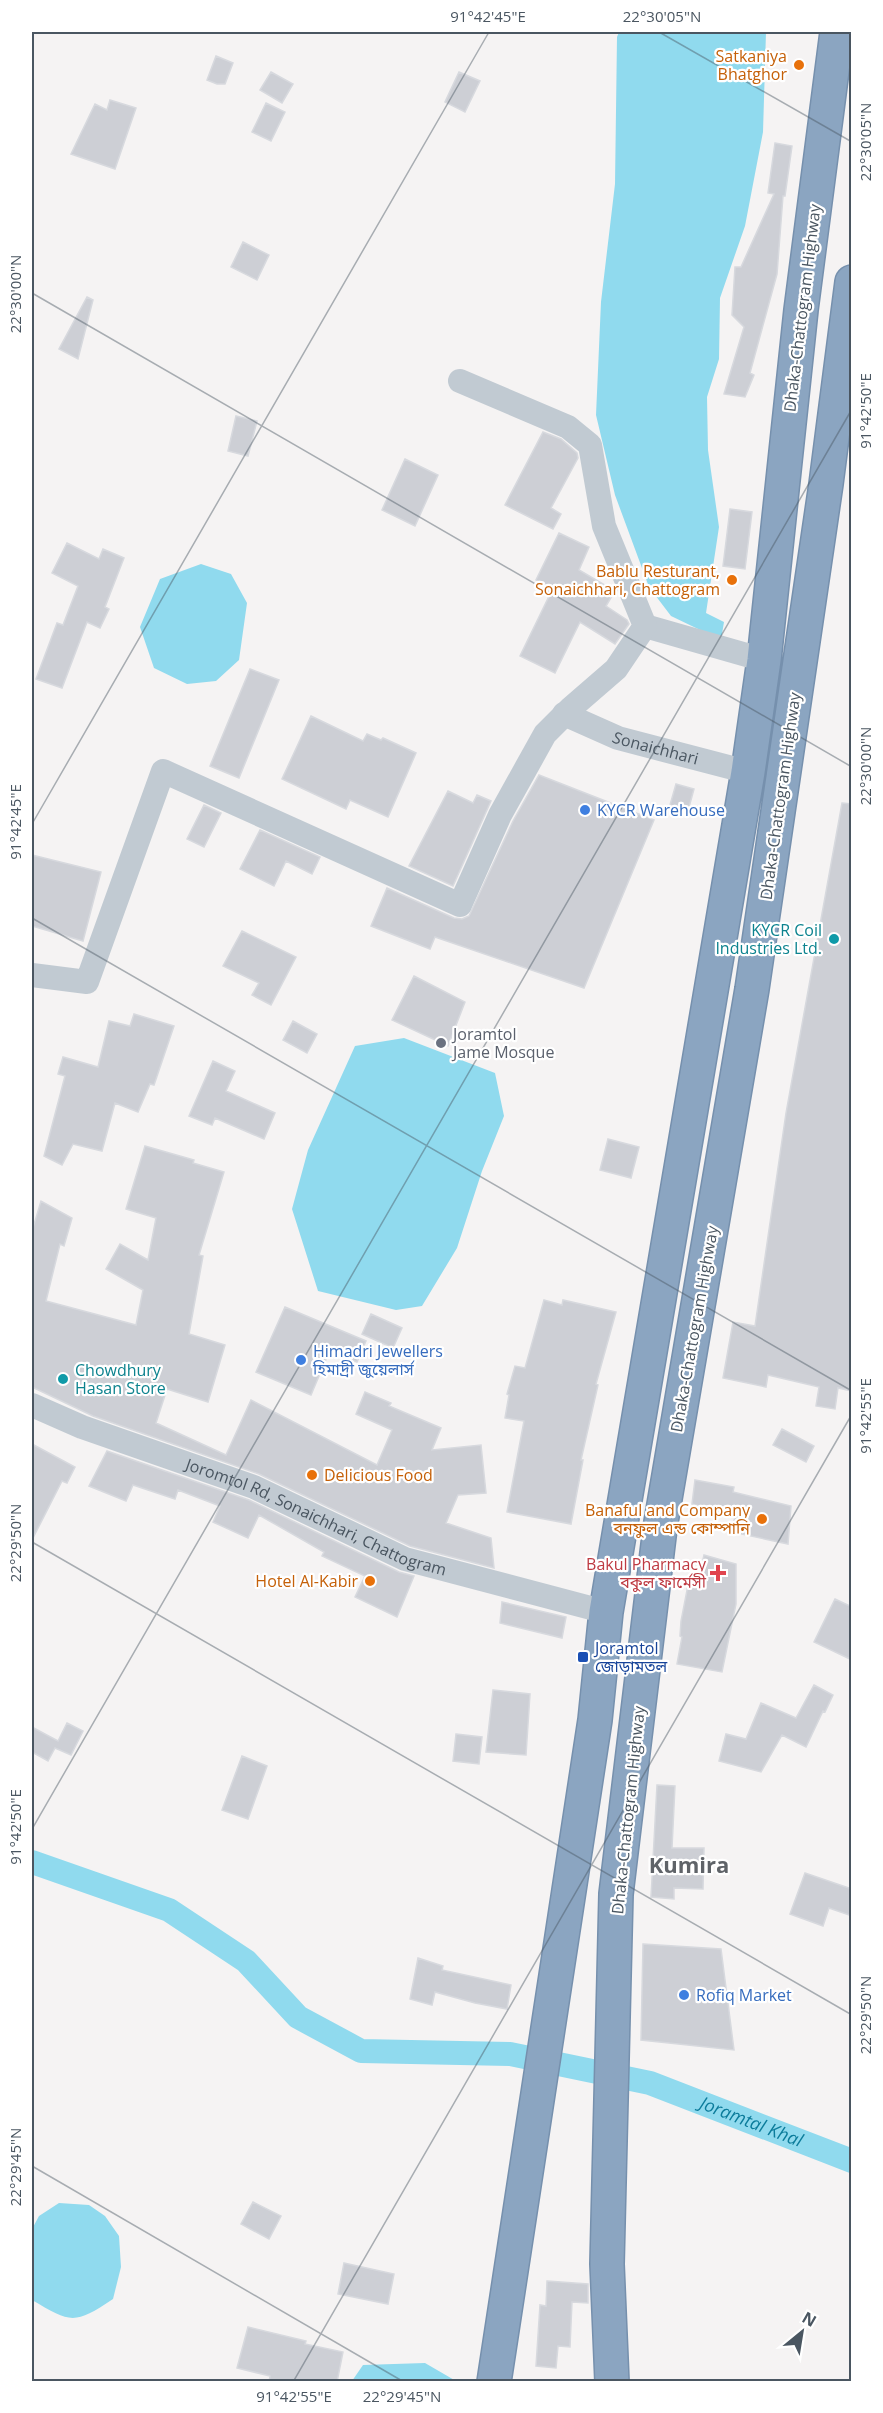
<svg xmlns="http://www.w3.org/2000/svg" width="883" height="2413" font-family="'Open Sans','Noto Sans Bengali',sans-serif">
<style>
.water{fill:#90daee}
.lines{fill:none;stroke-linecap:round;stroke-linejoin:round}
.canal{stroke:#90daee;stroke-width:24}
.building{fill:#cdcfd5;stroke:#d7d9de;stroke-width:1.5}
.highway-casing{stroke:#7690ad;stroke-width:36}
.minor{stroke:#c1cad2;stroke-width:24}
.highway{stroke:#8ba5c1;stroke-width:33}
.ticks{fill:none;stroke:#4a5661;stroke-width:1.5;stroke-opacity:0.45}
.food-dot{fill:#e8710a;stroke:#fff;stroke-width:2}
.shop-dot{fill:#3f7fe0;stroke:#fff;stroke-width:2}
.culture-dot{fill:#0f9aa8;stroke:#fff;stroke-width:2}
.worship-dot{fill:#6b7280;stroke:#fff;stroke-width:2}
.health-dot{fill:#e0444e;stroke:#fff;stroke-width:2}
.transit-dot{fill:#1a4fb4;stroke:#fff;stroke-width:2}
.labels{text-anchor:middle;stroke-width:4.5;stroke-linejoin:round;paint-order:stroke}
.food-label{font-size:16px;fill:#c56008;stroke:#fff;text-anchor:end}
.street-label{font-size:16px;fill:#4a5661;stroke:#fff}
.shop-label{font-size:16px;fill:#366cbe;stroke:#fff;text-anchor:start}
.culture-label{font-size:16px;fill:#0d838f;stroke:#fff;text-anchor:end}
.worship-label{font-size:16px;fill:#5b616d;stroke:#fff;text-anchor:start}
.health-label{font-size:16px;fill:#be3a42;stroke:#fff;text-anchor:end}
.transit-label{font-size:16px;fill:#164399;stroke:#fff;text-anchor:start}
.water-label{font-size:18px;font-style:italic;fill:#0c7c9b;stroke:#fff}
.district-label{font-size:22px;font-weight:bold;fill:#5f6368;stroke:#fff}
.neatline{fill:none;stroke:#4a5661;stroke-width:2}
.ticks-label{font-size:15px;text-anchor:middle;fill:#4a5661}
</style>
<rect width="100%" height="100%" fill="#f5f3f3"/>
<!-- water -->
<path class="water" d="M619 32H766L763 132 745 226 720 298 719 359 707 397 708 450 719 527 706 613 724 622 721 640 671 616 649 587 615 495 596 415 601 302 615 184 617 37Z
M201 564 231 574 247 603 239 660 216 681 187 684 154 668 140 627 160 579Z
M404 1038 495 1073 504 1116 482 1171 457 1248 422 1306 396 1310 318 1291 292 1209 308 1150 355 1046Z
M59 2203 89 2205 105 2216 119 2236 121 2267 113 2299C74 2325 71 2323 32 2300V2229L39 2216Z
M425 2363 456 2381H352L363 2365Z"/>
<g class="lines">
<!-- canal -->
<path class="canal" id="s1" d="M32 1862 169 1910 246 1961 298 2017 361 2051 510 2054 650 2083 852 2161"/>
</g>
<!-- building -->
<path class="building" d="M216 56 233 63 225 84H217L207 80Z
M271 72 293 84 282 103 260 90Z
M459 72 480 81 465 112 445 102Z
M110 100 136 108 115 169 71 154 95 104 107 110Z
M266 103 285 112 271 141 252 132Z
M775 143 792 146 785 196H783L777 274 750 373 754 375 745 397 724 394 744 327 732 315 735 267H741L774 194 768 193Z
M243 242 269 255 257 280 231 267Z
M87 297 93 300 78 359 59 349Z
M236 416 257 421 248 456 228 451Z
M543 432 561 439 577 453 578 458 551 508 561 514 553 529 505 505Z
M405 459 438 475 415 526 382 510Z
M730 509 752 512 745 569 723 566Z
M559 533 589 547 579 570 615 591 606 606 627 620 629 624 615 644 580 622 555 673 520 656 553 588 536 580Z
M67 543 99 559 103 549 124 558 105 607 109 609 100 628 87 622 62 688 36 679 57 623 63 625 78 586 52 573Z
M250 669 279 680 239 778 210 766Z
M311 716 363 741 367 734 381 740 383 738 416 753 388 817 350 800 346 809 282 779Z
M539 775 654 820 584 988 435 937 430 949 371 926 387 888 454 918 462 919 469 916 513 821Z
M676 784 694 789 688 811 670 805Z
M448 791 473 803 477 795 491 801 453 886 409 866Z
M842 803 852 804V1391L838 1388 835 1409 816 1406 819 1387 768 1375 766 1387 723 1378 733 1322 755 1326 786 1113Z
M204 805 221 813 204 847 187 839Z
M260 830 320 857 312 874 286 861 274 886 240 869Z
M32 855 101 872 83 941 32 926Z
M242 931 296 957 271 1005 252 995 259 983 223 966Z
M414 976 465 1002 448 1046 392 1020Z
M134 1014 174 1026 154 1085 150 1084 138 1112 115 1103 102 1151 73 1144 62 1165 44 1156 65 1076 58 1074 63 1057 98 1067 109 1021 130 1026Z
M293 1021 317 1034 307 1053 283 1040Z
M213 1061 235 1071 226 1091 275 1113 264 1139 215 1118 212 1125 189 1116Z
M608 1139 639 1147 631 1178 600 1170Z
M145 1146 194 1160 193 1163 224 1172 199 1255 203 1256 189 1334 225 1345 208 1402 167 1389 156 1423 226 1455 251 1400 377 1465 392 1430 356 1414 365 1392 391 1403 389 1406 441 1428 432 1450 481 1445 486 1493 458 1495 446 1523 491 1538 494 1568 410 1546 259 1474 93 1416 32 1387V1231L41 1201 72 1218 64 1246 60 1244 46 1301 136 1325 143 1290 106 1269 120 1244 148 1260 156 1218 126 1209Z
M544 1300 562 1305 563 1300 616 1312 596 1384 598 1385 581 1460H583L571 1524 507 1512 524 1421 505 1418 509 1395 507 1394 515 1366 525 1368Z
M285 1307 366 1341 357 1362 330 1350 311 1395 256 1372Z
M371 1314 402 1328 393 1348 362 1334Z
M782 1429 814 1446 806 1462 773 1445Z
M32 1444 75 1467 67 1483 62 1481 32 1540Z
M107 1451 249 1500 399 1572 414 1576 397 1617 355 1597 365 1576 322 1556 324 1552 259 1515 248 1538 213 1522 220 1506 178 1490 175 1499 133 1485 126 1501 89 1486Z
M695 1480 734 1487 733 1492 791 1506 788 1544 732 1532 735 1516 692 1504Z
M704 1555 736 1564V1604L722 1672 677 1664 682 1637 680 1636 681 1621 689 1580 698 1582Z
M835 1599 852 1607V1660L814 1642Z
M502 1602 566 1617 562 1638 500 1623Z
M814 1685 833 1695 825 1712 823 1711 806 1747 782 1735 761 1772 719 1761 726 1734 746 1739 761 1703 796 1718Z
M493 1690 530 1694 526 1755 486 1752Z
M67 1723 83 1731 71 1755 55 1748 48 1761 32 1752V1727L58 1741Z
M456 1734 482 1737 479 1764 453 1761Z
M242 1756 267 1766 248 1819 222 1810Z
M657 1785 675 1786 672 1848H704L703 1889 674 1888V1899L651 1897Z
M805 1873 852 1889V1916L829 1908 823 1926 790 1914Z
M643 1944 721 1949 734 2050 641 2040Z
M418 1958 443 1966 442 1970 511 1985 507 2009 475 2003 435 1992 432 2005 410 1999Z
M253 2202 281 2216 269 2239 241 2224Z
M344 2263 394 2274 388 2304 338 2294Z
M547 2281 588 2284V2303L572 2302 570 2347 558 2346 556 2368 536 2366 540 2305 546 2306Z
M248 2327 306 2341 305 2344 343 2352 337 2382H269L270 2376 237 2368Z"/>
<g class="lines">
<defs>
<path id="highway" d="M494 2382 595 1720 606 1612 748 772 764 660 801 310 837 32
M612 2382 607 2264 616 1894 660 1528 752 989 826 484 852 282"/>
</defs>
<!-- highway casing -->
<use href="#highway" class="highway-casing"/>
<!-- minor -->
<g class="minor">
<path d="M645 626 764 660"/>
<path id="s2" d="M564 714 618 738 748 772"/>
<path d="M32 975 87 982 163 771 460 905 500 815 545 734 571 708 616 669 645 626 604 526 590 445 568 427 460 381"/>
<path id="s3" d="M32 1405 82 1427 254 1487 405 1559 606 1612"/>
</g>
<!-- highway -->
<use href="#highway" class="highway"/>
</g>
<!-- ticks -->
<path class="ticks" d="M659 32 852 142M32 293 852 767M32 824 489 32M32 918 852 1391M32 1542 852 2015M32 1829 852 409M32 2166 404 2382M293 2382 852 1414"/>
<!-- markers -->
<g class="food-dot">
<circle cx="799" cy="65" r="6"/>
<circle cx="732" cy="580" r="6"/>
<circle cx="312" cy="1475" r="6"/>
<circle cx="762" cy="1519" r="6"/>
<circle cx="370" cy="1581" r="6"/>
</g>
<g class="shop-dot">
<circle cx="585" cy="810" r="6"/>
<circle cx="301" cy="1360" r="6"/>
<circle cx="684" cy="1995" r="6"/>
</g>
<g class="culture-dot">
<circle cx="834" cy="939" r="6"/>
<circle cx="63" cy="1379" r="6"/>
</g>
<circle class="worship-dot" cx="441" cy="1043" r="6"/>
<path class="health-dot" d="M715 1564h6v6h6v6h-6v6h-6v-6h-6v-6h6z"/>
<rect class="transit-dot" x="577" y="1651" width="12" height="12" rx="3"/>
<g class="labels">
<!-- food labels -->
<g class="food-label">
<text x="787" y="62">Satkaniya<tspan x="787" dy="18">Bhatghor</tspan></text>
<text x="720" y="577">Bablu Resturant,<tspan x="720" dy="18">Sonaichhari, Chattogram</tspan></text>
<text x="324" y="1481" text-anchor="start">Delicious Food</text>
<text x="750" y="1516">Banaful and Company<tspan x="750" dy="18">বনফুল এন্ড কোম্পানি</tspan></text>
<text x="358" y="1587">Hotel Al-Kabir</text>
</g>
<!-- street labels -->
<g class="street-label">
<text transform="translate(802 308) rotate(-83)" y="6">Dhaka-Chattogram Highway</text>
<text dy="6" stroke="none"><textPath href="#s2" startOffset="98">Sonaichhari</textPath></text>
<text transform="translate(780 796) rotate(-82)" y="6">Dhaka-Chattogram Highway</text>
<text transform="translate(694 1329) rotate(-80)" y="6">Dhaka-Chattogram Highway</text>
<text dy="6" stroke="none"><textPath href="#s3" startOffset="306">Joromtol Rd, Sonaichhari, Chattogram</textPath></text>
<text transform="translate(628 1810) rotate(-84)" y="6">Dhaka-Chattogram Highway</text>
</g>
<!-- shop labels -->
<g class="shop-label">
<text x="597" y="816">KYCR Warehouse</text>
<text x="313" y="1357">Himadri Jewellers<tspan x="313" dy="18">হিমাদ্রী জুয়েলার্স</tspan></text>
<text x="696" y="2001">Rofiq Market</text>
</g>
<!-- culture labels -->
<g class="culture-label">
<text x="822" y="936">KYCR Coil<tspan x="822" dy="18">Industries Ltd.</tspan></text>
<text x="75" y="1376" text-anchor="start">Chowdhury<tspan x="75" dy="18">Hasan Store</tspan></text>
</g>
<!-- worship labels -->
<g class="worship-label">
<text x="453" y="1040">Joramtol<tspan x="453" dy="18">Jame Mosque</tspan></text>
</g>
<!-- health labels -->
<g class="health-label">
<text x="706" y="1570">Bakul Pharmacy<tspan x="706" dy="18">বকুল ফার্মেসী</tspan></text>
</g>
<!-- transit labels -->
<g class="transit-label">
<text x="595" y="1654">Joramtol<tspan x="595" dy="18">জোড়ামতল</tspan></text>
</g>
<!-- water labels -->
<g class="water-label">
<text dy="6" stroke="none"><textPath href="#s1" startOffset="786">Joramtal Khal</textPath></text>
</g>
<!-- district labels -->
<g class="district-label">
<text x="689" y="1873">Kumira</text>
</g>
</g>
<!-- border -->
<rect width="883" height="2413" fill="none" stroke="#ffffff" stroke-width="66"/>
<!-- north arrow -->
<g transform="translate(802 2332) rotate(30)" stroke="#ffffff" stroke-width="4.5" paint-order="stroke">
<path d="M0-4.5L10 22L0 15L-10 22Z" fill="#4a5661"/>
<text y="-9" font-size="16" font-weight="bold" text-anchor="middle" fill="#4a5661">N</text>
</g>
<rect x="33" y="33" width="817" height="2347" class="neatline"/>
<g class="ticks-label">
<text x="488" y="22">91°42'45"E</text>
<text x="662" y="22">22°30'05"N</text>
<text transform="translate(866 142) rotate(-90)" y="5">22°30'05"N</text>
<text transform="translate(16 294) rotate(-90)" y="5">22°30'00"N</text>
<text transform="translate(866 411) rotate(-90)" y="5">91°42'50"E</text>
<text transform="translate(866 766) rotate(-90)" y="5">22°30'00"N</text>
<text transform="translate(16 822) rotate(-90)" y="5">91°42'45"E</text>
<text transform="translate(866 1416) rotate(-90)" y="5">91°42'55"E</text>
<text transform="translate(16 1543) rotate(-90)" y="5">22°29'50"N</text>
<text transform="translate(16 1827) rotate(-90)" y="5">91°42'50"E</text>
<text transform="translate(866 2015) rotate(-90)" y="5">22°29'50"N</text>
<text transform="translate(16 2167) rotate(-90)" y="5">22°29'45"N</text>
<text x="294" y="2402">91°42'55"E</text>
<text x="402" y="2402">22°29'45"N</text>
</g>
</svg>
